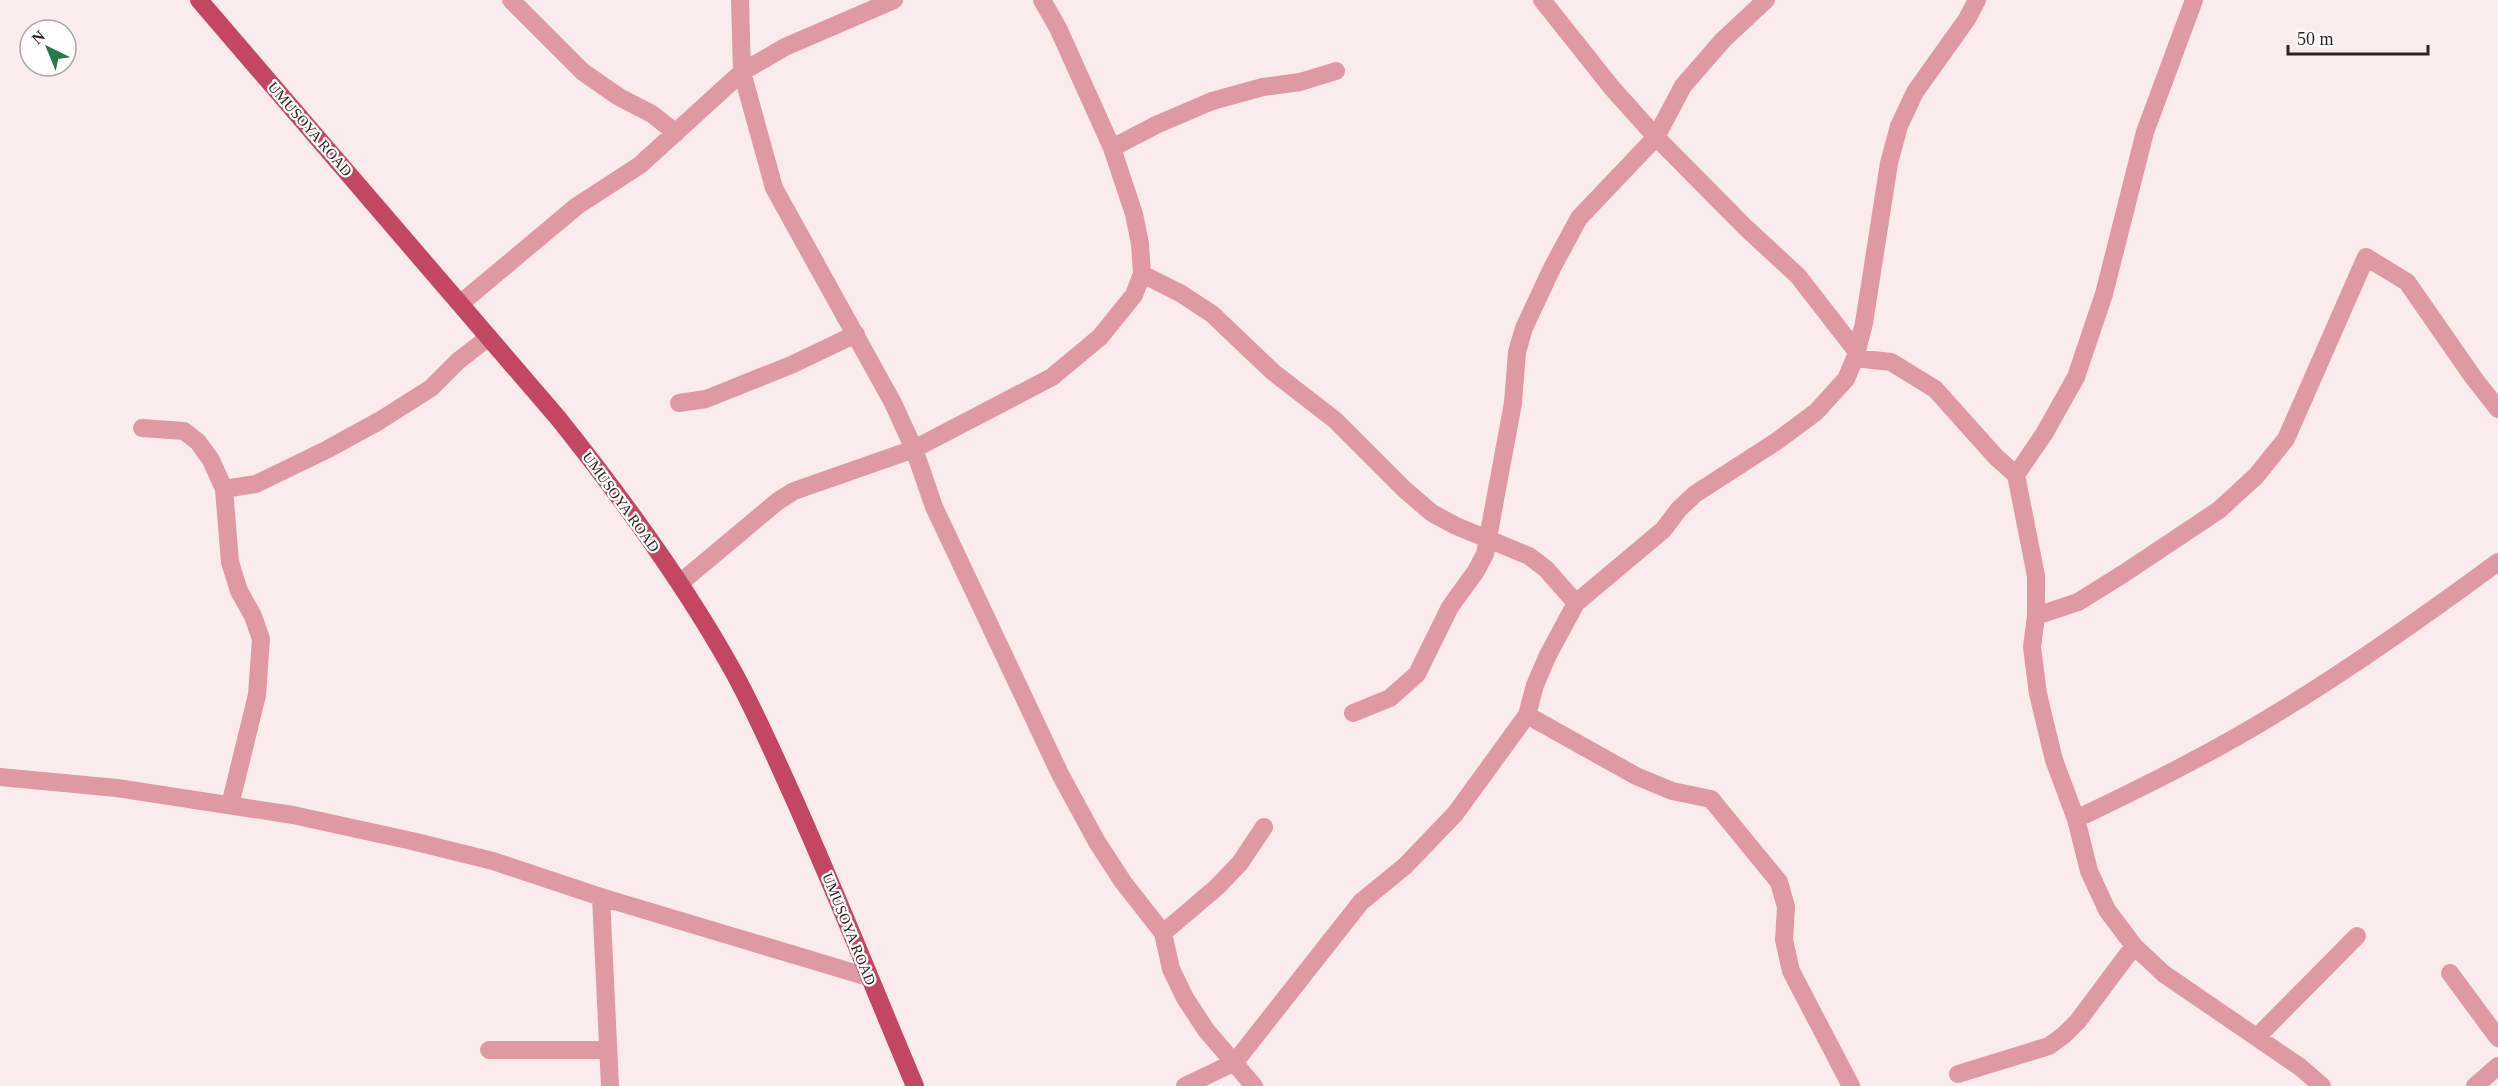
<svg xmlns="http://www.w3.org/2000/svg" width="2498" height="1086" font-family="'Times New Roman',serif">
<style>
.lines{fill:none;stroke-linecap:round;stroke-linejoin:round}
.minor{stroke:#de99a3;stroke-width:18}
.major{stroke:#c34763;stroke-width:18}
.labels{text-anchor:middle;stroke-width:4.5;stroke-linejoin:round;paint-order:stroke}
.street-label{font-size:15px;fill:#2f2224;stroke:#fff}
</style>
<rect width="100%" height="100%" fill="#faeced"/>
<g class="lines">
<!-- minor -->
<path class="minor" d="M511 0 583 72 619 97 652 114 676 133
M740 0 742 72 774 188 893 403 914 449 934 507 1060 774 1097 842 1123 882 1163 933 1171 969 1185 998 1206 1030 1254 1086
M1542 0 1612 88 1656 137 1745 227 1798 276 1857 352
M1112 148 1156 125 1212 101 1263 87 1300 82 1336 71
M1142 274 1180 293 1212 314 1273 372 1335 420 1404 489 1432 513 1456 526 1529 556 1546 569 1576 603
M461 303 577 206 640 165 742 72 785 47 894 0
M1855 358 1891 362 1935 389 1996 457 2016 475 2036 576V616L2032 647 2038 694 2054 760 2076 819 2089 871 2107 910 2134 946 2164 974 2300 1067 2322 1086
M679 403 706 399 791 365 856 334
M142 428 184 431 198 442 211 460 224 489 230 562 239 591 253 616 261 639 257 695 230 805
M2016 475 2044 434 2076 377 2104 294 2145 132 2194 0
M224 489 256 484 328 449 379 421 431 388 458 361 489 337
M680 583 778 501 794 491 914 449 1052 377 1100 337 1134 295 1142 274 1140 244 1134 214 1112 148 1058 28 1042 0
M2036 616 2078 602 2123 574 2219 510 2256 476 2286 439 2366 257 2407 282 2473 377 2498 409
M1353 713 1390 698 1417 674 1450 607 1476 571 1485 554 1513 403 1517 352 1524 328 1552 268 1579 218 1656 137 1683 86 1723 40 1766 0
M1527 715 1636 776 1672 791 1711 799 1779 882 1786 907 1784 940 1791 971 1851 1086
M0 777 117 788 293 815 412 841 493 861 601 897 868 977
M2076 819C2143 787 2212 753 2277 713 2353 667 2426 615 2498 562
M601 897 610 1086
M1163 933 1217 887 1240 863 1264 827
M2450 973 2498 1038
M2257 1037 2357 936
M489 1050H607
M1958 1074 2049 1046 2064 1035 2078 1021 2134 946
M1185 1086 1235 1062 1361 902 1405 866 1455 814 1527 715 1535 685 1548 655 1576 603 1663 530 1679 509 1695 494 1777 441 1816 412 1846 379 1855 358 1864 323 1889 163 1899 126 1915 92 1967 19 1977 0
M2475 1086 2498 1066"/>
<!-- major -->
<path class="major" d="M199 0 558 418C622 498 683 581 733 671 754 709 772 750 790 790 834 887 873 987 915 1086"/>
</g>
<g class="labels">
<!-- street labels -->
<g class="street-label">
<text transform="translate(310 129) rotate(49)" y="5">UMUSOYA ROAD</text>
<text transform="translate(621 502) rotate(54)" y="5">UMUSOYA ROAD</text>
<text transform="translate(849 929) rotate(68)" y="5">UMUSOYA ROAD</text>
</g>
</g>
<!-- north arrow -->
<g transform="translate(48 48) rotate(317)"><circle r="28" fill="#ffffff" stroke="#aca7a7" stroke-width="1.5"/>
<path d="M0-4.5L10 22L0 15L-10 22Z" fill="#247a4d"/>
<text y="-9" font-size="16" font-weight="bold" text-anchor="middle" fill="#2f2224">N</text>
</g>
<!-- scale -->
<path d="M2288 45v9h140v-9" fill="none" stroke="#2f2224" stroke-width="3"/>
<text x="2297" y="45" font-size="18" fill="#2f2224" stroke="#ffffff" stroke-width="4.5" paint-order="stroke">50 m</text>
</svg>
